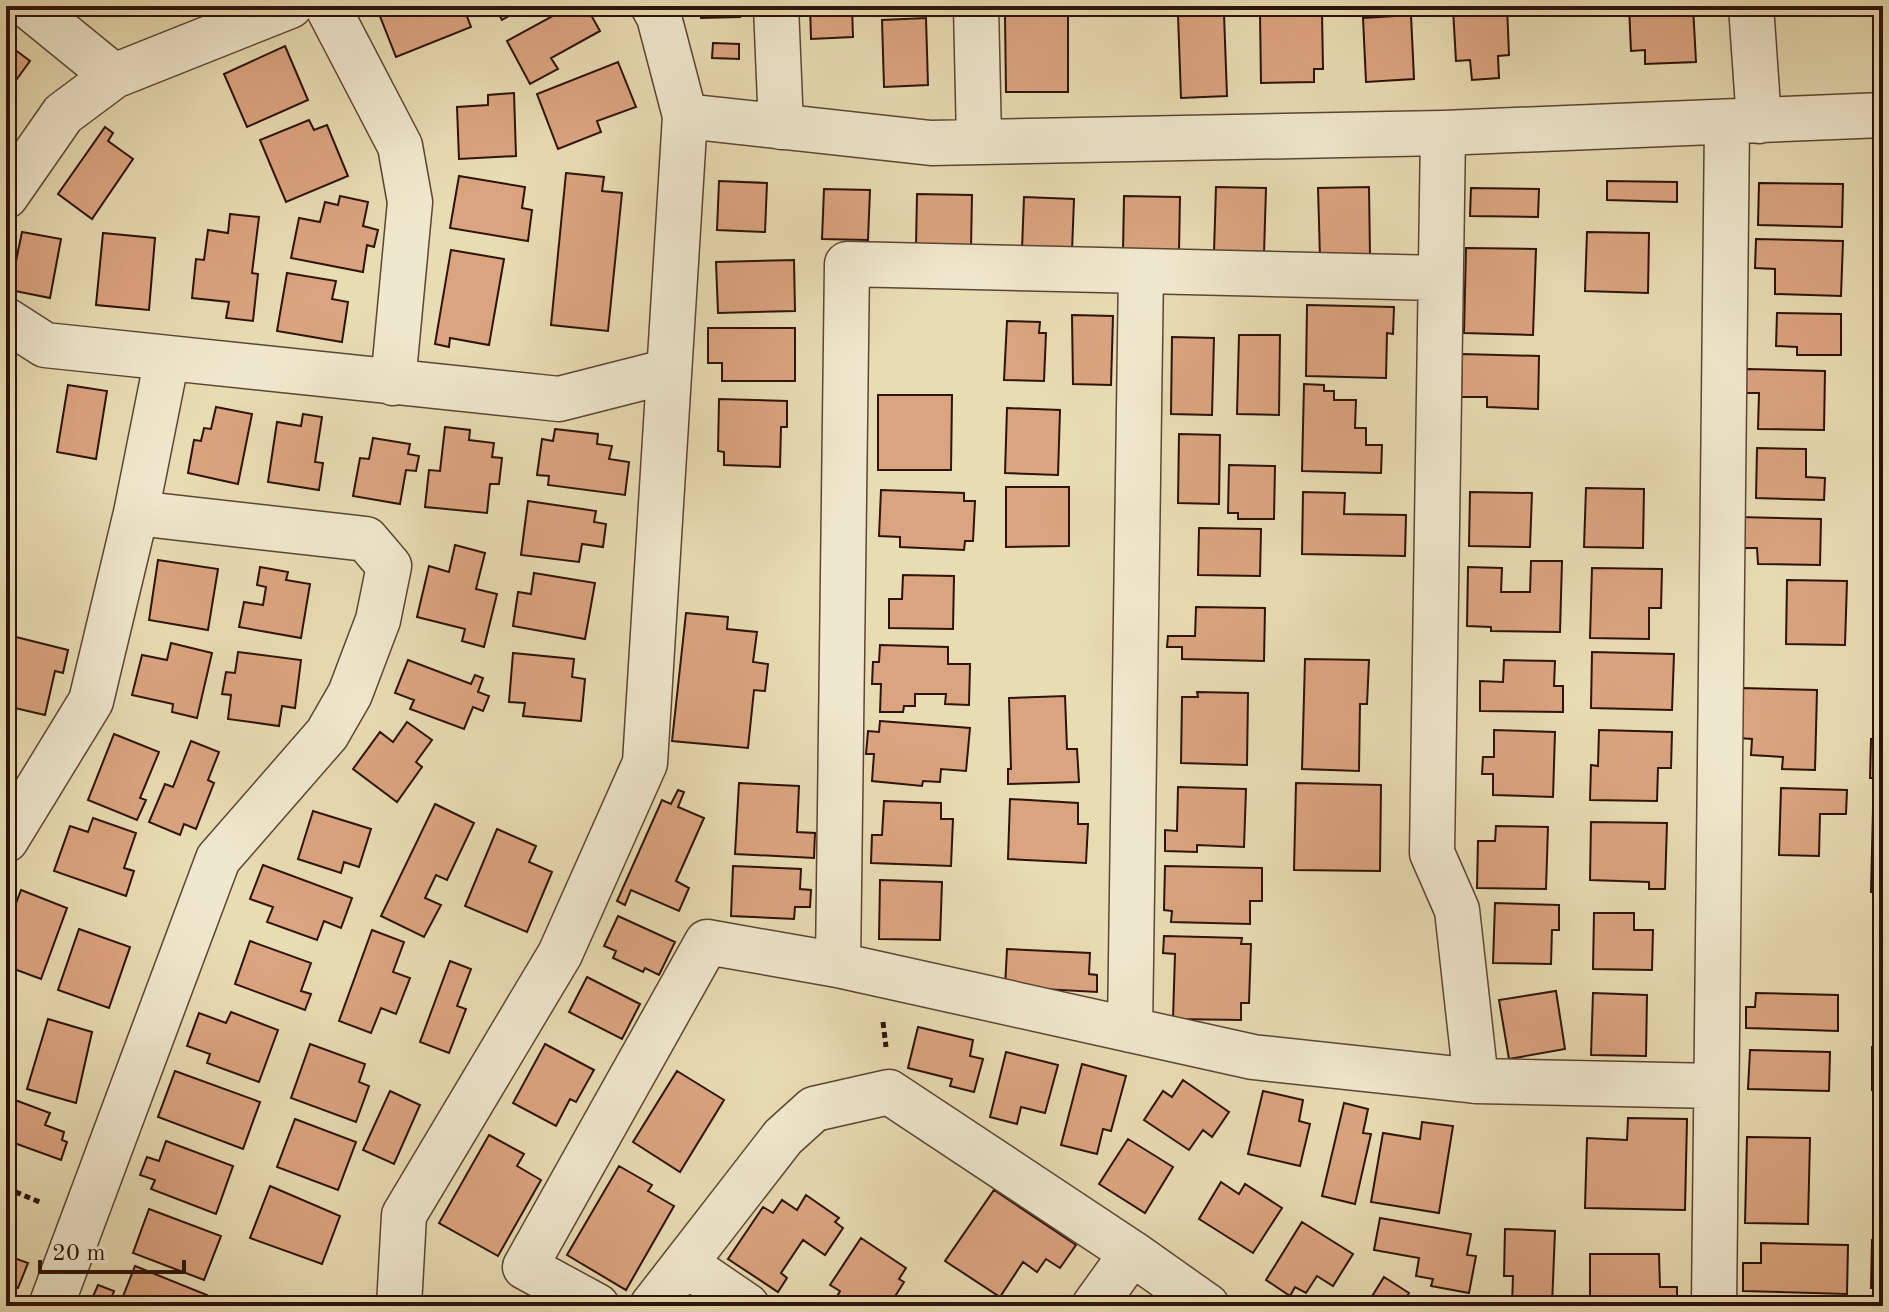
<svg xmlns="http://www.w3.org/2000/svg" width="1889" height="1312" font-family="'Old Standard TT',serif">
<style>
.building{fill:#dba480;stroke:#2e1308;stroke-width:2}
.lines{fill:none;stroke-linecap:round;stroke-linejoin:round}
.minor-casing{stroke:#5c4533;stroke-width:47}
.path{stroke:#2e1308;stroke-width:5;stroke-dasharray:6 4;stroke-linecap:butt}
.minor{stroke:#f0e8ce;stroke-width:44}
</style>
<rect width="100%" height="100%" fill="#e8dcb3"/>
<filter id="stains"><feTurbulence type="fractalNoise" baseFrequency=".0025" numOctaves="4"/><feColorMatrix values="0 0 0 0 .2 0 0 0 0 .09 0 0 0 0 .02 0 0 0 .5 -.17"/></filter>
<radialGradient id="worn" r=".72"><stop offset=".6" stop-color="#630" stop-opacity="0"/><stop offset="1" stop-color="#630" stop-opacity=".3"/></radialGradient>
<!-- building -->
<path class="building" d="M376 6H463L471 27 396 57Z
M494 6H526L502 20Z
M571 6H586L600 31 551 58 558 69 530 84 507 41Z
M701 6H740V17L701 18Z
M810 6H852L853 37 811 39Z
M1507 6 1509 55 1498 56 1499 78 1472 80 1470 60 1456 61 1453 9Z
M1629 6H1693L1696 62 1645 64V50L1631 51Z
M1322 12 1323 69H1314V82L1261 83 1260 13Z
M1883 12V62L1880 13Z
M1224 14 1227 96 1181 98 1178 15Z
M1068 15V92H1006L1005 16Z
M1411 15 1414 79 1366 82 1363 18Z
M926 18 928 85 884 87 882 20Z
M6 43 30 61 6 94Z
M713 43 739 44V59L712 58Z
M285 46 308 100 247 127 224 74Z
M618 62 636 107 597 121 601 132 558 149 537 94Z
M514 93 516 156 459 159 457 107 488 105V95Z
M309 120 314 130 327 125 348 176 286 202 260 140Z
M105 127 113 133 108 141 133 159 92 219 58 194Z
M566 173 604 177 602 191 622 193 608 331 551 325Z
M459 176 525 187 522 208 532 210 528 241 450 228Z
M1876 177H1883V227H1875Z
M719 181 767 183 765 232 717 230Z
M1607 181 1677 182V202L1607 200Z
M1759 183 1843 184 1842 227 1758 225Z
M1216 187 1266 188 1264 254 1214 252Z
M1369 187 1370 256 1320 257 1318 188Z
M1471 188 1539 189 1538 217 1470 216Z
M824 189 870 190 868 240 822 239Z
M917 194 972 195 971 248 916 247Z
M340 196 368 202 363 226 378 230 374 247 367 245 363 272 291 258 299 218 320 222 325 202 338 205Z
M1124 196 1180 197 1179 252H1123Z
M1024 197 1074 199 1072 251 1022 249Z
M230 214 259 217 252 273 258 274 253 321 226 318 229 302 192 298 196 259 204 260 208 230 228 233Z
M22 232 61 239 50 298 10 290Z
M1587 232 1649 233 1648 293 1585 291Z
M103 233 155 238 149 310 96 305Z
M1756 239 1843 241 1841 296 1775 294V269L1755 268Z
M1466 248 1536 249 1533 335 1464 333Z
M451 250 504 259 489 345 450 338 449 347 435 344Z
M794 260 795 311 718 313 716 262Z
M1876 267 1883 268V356H1874Z
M287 273 336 281 332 299 348 302 342 342 277 331Z
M1307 305 1394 307 1393 334 1387 333 1386 378 1306 376Z
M1777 313 1841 314V355H1797V347L1776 346Z
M1072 315 1113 316 1111 385 1073 384Z
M1007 321 1040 322 1039 333H1046L1044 381 1004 380Z
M708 328H795V381H722V363H708Z
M1239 335H1280L1279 415 1237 414Z
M1172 337 1214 338 1212 415 1171 414Z
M1462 354 1539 356 1538 409 1487 407V397H1461Z
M1746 369 1825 371 1824 430 1758 429 1759 393H1746Z
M1304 384 1324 385V391H1334V400H1356L1355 428H1366V445H1382L1381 473 1302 471Z
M68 385 107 391 96 459 57 452Z
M878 395H952L951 470H878Z
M719 399 787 401V427H781L780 467 724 465V452L718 451Z
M216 407 252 414 238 484 188 473 194 440 201 441 204 428 211 429Z
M1007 408 1060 410 1058 475 1005 473Z
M303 414 322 417 315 462 323 463 319 490 268 482 277 422 301 426Z
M445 427 470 430 469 440 494 443 492 457 502 458 499 484H490L487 513 425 507 429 470 440 471Z
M555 429 598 434 597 444 612 446 609 459 629 462 625 495 548 485 549 476 537 475 542 439 553 441Z
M1179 434 1220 435 1219 504 1178 503Z
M373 438 410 444 408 454 419 456 416 471 406 470 400 504 353 496 360 458 369 459Z
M1757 448 1806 449V477L1825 478 1824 500 1756 498Z
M1229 465 1275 466 1274 519H1238V513H1228Z
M1006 487H1069V546L1006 547Z
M1586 488 1644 489 1643 548 1584 547Z
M881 490 964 493V501H975L973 541H965L964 550 900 547V537L879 536Z
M1303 492 1345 493 1344 514 1406 515 1405 556 1302 554Z
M1470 492 1532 493 1530 547 1469 546Z
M528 501 596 511 594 522 606 524 603 547 582 544 579 562 521 555Z
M1739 517 1821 519 1820 565 1758 564 1757 548H1739Z
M1199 528 1261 529 1260 576 1198 575Z
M455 545 485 553 476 589 497 594 484 647 462 641 465 629 417 617 429 566 449 572Z
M158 560 218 569 208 630 149 620Z
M1531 561H1562L1560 632 1491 631V627L1467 626 1468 567 1502 568 1501 592H1530Z
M260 567 288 572 286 580 310 584 301 638 239 627 244 602 263 605 266 587 257 585Z
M1592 568 1662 569 1661 608H1649V639L1590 638Z
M534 573 595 583 585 639 513 626 518 592 531 594Z
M903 575 954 576 953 629 889 628V599H902Z
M1787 580 1847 581 1845 645 1786 644Z
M1196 607 1265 608 1264 661 1182 659V647H1167L1168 636H1195Z
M686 613 728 617 727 629 757 632 753 662 768 664 765 691 754 690 748 748 672 741Z
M12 636 68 650 63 673 55 671 45 715 6 706V660Z
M171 643 212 653 197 718 172 712 173 704 132 695 142 655 167 660Z
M880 645 948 647V664H970L969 705 945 704 946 694H915V706H904L903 712H880L881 684H872L873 662H879Z
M238 652 301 660 295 708 282 706 279 726 228 719 231 695 222 694 226 672 235 673Z
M1592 652 1674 654 1672 710 1591 708Z
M513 653 574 659 572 677 585 679 581 721 523 716 525 703 509 702Z
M1305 659 1369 660 1367 704H1360L1359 771 1302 769Z
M408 660 471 684 475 675 483 678 478 692 489 696 483 711 473 707 464 729 410 709 414 700 395 693Z
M1504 660 1555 661 1554 686H1563V712L1480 711V681L1503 682Z
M1880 684H1883V722H1878Z
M1741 688 1817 690 1815 770 1782 769 1783 757 1751 755 1752 739 1739 738Z
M1197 692 1248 693 1247 765 1181 763 1182 697H1198Z
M1065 696 1067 749H1077L1079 782 1008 784V769H1011L1009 698Z
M880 721 970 728 966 771 941 769 940 782 923 781 922 786 872 781 874 754H866L868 731 879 732Z
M407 722 432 740 416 762 422 767 397 802 353 769 380 732 393 742Z
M1494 730 1555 732 1553 797 1493 795V774H1482L1483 757H1494Z
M1599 730 1672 732 1671 768H1658L1657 801 1590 800 1591 765 1598 766Z
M114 734 159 752 140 798 146 800 137 820 88 800Z
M1871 739H1883V778H1870Z
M191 741 219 752 208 780 214 783 196 829 184 824 180 835 149 822 165 784 173 787Z
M739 783 799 786 797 832 815 833 814 858 735 854Z
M1296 783 1381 785 1380 871 1294 870Z
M1178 787 1246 789 1244 847 1197 845V852L1165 851V830L1177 831Z
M1781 788 1847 790 1846 814H1820L1819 856 1779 855Z
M678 790 684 792 678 807 704 818 676 881 689 888 679 911 631 890 625 905 617 901 662 800 671 804Z
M1010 799 1078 803V824H1088L1086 863 1008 859Z
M884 801 941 803V819H953L951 866 871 863 872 835H882Z
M435 804 474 823 447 880 436 875 425 898 441 905 424 937 381 916Z
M1873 809 1883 810V892H1871Z
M313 811 371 829 359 867 344 862 341 873 298 859Z
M93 818 136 833 124 868 134 871 126 896 54 871 70 826 88 832Z
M1591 822 1667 823 1665 889H1649V882L1590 880Z
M1496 826 1548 827 1546 889 1477 888 1478 841H1495Z
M497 829 536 846 529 862 552 872 527 932 465 906Z
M263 865 352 898 341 928 324 921 317 940 267 922 273 907 250 899Z
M733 866 801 869 800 889 811 890 810 907H795L794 919 731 916Z
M1165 866 1262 868V901H1250V924L1171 922 1172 911 1164 910Z
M880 880 942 882 940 940 879 939Z
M21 890 67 908 41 979 6 966V930Z
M1495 903 1559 905V930H1552L1551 964 1493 963Z
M1594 913H1634V930H1653L1652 970 1593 969Z
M618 916 675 942 659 975 645 968 643 972 613 958 616 951 604 946Z
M1882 919H1883V1030L1880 1029Z
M79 929 130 947 109 1008 58 990Z
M372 930 404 942 393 972 410 978 396 1014 381 1008 371 1033 339 1021Z
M1164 936 1242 938 1241 944H1251L1249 1003H1241V1020L1173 1019 1175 954 1163 953Z
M250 941 311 963 301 991 311 994 305 1010 235 984Z
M1007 949 1090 953 1089 974 1097 975V992L1005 987Z
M450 961 471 969 457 1006 466 1009 449 1053 420 1042Z
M587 977 640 1004 622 1039 569 1012Z
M1556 991 1565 1049 1509 1059 1499 1000Z
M1593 993 1647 995 1646 1056 1591 1055Z
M1756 993 1838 995V1031L1746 1028V1007H1755Z
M231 1012 278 1030 259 1082 207 1063 210 1054 187 1046 199 1013 226 1023Z
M48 1019 92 1032 76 1103 27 1089Z
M918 1027 973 1040 970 1056 983 1059 974 1092 950 1086 952 1079 908 1068Z
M6 1043 16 1048 6 1071Z
M310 1044 365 1064 359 1082 369 1086 356 1122 291 1098Z
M545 1044 594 1070 576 1102 570 1099 556 1126 513 1103Z
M1872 1047H1883V1091L1872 1090Z
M1750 1050 1830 1052 1829 1091 1748 1089Z
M1006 1052 1058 1065 1045 1113 1021 1107 1017 1124 990 1117Z
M1082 1064 1126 1076 1111 1131 1103 1129 1097 1154 1061 1145Z
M175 1071 260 1102 243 1149 158 1117Z
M677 1071 724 1100 680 1172 633 1142Z
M1183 1080 1229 1112 1212 1137 1203 1130 1189 1150 1144 1120 1163 1091 1172 1097Z
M390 1091 420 1105 394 1164 363 1150Z
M1263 1091 1303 1100 1299 1121 1310 1124 1300 1166 1248 1154Z
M15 1100 50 1113 45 1125 64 1132 62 1140 67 1142 61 1160 6 1140V1125Z
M1344 1103 1368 1109 1363 1133 1371 1134 1355 1204 1322 1196Z
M1628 1118 1687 1119 1685 1210 1585 1208 1587 1138 1627 1140Z
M295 1119 356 1142 338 1190 277 1167Z
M1422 1122 1453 1126 1439 1213 1371 1202 1383 1133 1420 1139Z
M489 1135 524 1154 517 1166 541 1180 498 1256 439 1223Z
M1747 1137 1810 1138 1808 1224 1745 1223Z
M1128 1139 1173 1167 1145 1213 1099 1184Z
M166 1141 233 1166 216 1214 151 1189 155 1180 140 1175 147 1157 159 1161Z
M1877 1161H1883V1189H1877Z
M619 1166 652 1185 648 1191 674 1206 626 1290 567 1255Z
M1221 1182 1239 1194 1245 1184 1282 1208 1253 1253 1199 1219Z
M270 1186 340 1216 322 1264 250 1238Z
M994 1190 1076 1245 1060 1268 1046 1259 1037 1272 1023 1262 1000 1297 945 1261Z
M806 1195 839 1218 835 1222 843 1228 825 1255 803 1240 781 1273 787 1278 778 1292 728 1259 763 1207 773 1213 782 1200 797 1210Z
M149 1209 221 1236 204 1280 133 1253Z
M1380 1218 1471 1234 1467 1255 1476 1256 1469 1293 1431 1286 1433 1279 1416 1276 1419 1258 1374 1250Z
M1302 1222 1353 1254 1333 1286 1317 1276 1306 1293 1295 1287 1290 1296 1266 1280Z
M1505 1229 1555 1231 1552 1306H1512L1513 1276H1504Z
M861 1238 906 1268 899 1279 904 1282 889 1306H832L840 1291 830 1285Z
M1872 1240H1883V1288H1871Z
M1761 1243 1848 1245 1847 1294 1743 1291V1263H1761Z
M1590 1254H1659L1660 1287H1677V1306H1590Z
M6 1255 28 1263 18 1288 6 1283Z
M135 1266 207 1295 203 1306 120 1304Z
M1384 1277 1409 1293 1401 1306H1366Z
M98 1285 114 1291 108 1306 91 1301Z"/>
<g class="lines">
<defs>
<path id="minor" d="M28 6 114 76 290 6
M327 6 400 146 410 202 393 383
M776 6 781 127
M976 6 979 140
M1751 6 1759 121
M685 116 931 143 1443 133 1883 115
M1443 133 1432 853 1457 910 1476 1081
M6 196 63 114 114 76
M6 320 45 345 559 399 669 371
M6 840 91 701 136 513 167 358
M838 965 847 264 1439 278
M1130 1030 1141 271
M687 1265 747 1306
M51 1306 218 859 327 734 350 694 378 620 389 566 366 539 136 513
M399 1306 404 1215 560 954 645 763 685 116 659 17 653 6
M597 1306 525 1267 707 942 838 965 1253 1057 1476 1081 1716 1086
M652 1306 783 1137 814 1109 889 1092 1132 1253
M1094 1306 1132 1253 1207 1306
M1714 1306 1727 124"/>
</defs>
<!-- minor casing -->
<use href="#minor" class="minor-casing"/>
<!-- path -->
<path class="path" d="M883 1022 886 1047
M6 1188 42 1203"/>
<!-- minor -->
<use href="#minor" class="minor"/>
</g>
<!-- margin -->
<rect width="1889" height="1312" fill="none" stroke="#e8dcb3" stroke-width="32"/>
<rect x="8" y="8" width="1873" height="1296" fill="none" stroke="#2e1308" stroke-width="4"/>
<rect x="16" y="16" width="1857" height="1280" fill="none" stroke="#2e1308" stroke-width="2"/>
<!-- scale -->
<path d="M40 1260v12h144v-12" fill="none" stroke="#2e1308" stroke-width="4"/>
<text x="52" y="1260" font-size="24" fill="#2e1308" stroke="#f0e8ce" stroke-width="6" paint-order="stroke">20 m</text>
<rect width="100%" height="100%" filter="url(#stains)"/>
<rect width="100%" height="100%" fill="url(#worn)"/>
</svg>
